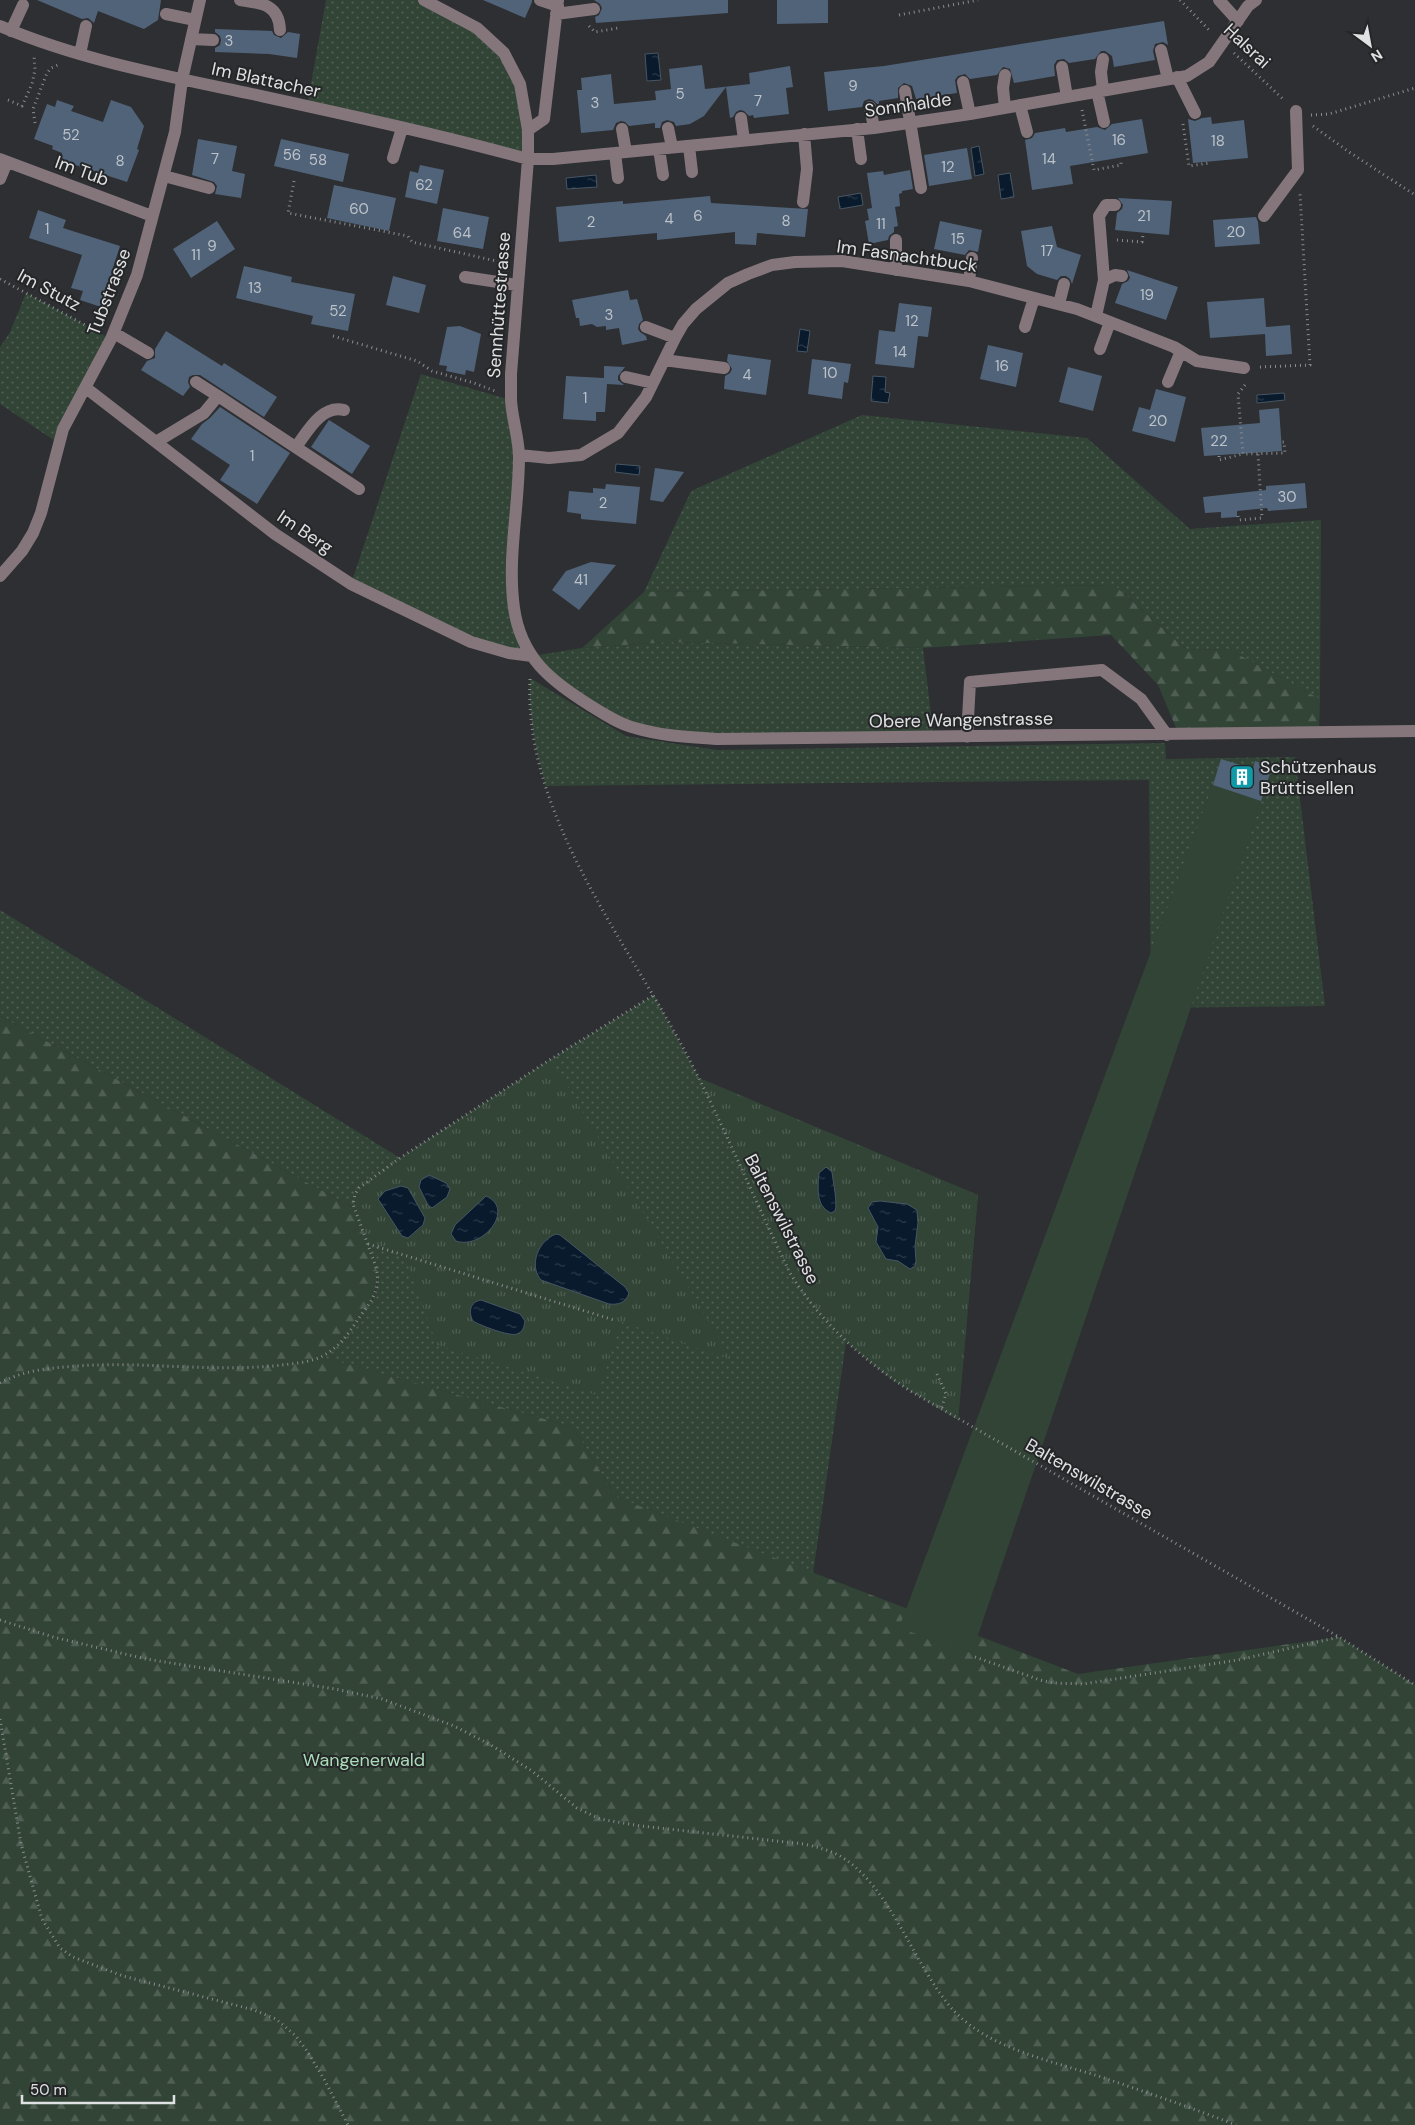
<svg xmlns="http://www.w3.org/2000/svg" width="1415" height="2125" font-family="'DM Sans',sans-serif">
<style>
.grass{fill:url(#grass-dots)}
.forest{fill:url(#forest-firs)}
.park{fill:url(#park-tufts)}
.pitch{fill:#314436}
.water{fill:url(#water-ripples);stroke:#495663}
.building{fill:#516379}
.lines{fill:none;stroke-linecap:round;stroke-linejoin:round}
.path{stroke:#8a8c8e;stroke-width:3;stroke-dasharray:1 4;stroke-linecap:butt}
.minor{stroke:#85767c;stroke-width:12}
.labels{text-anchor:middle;stroke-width:4;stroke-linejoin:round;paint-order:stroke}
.number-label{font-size:15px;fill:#bcc2c8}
.street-label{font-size:18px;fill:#e0e1e3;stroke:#242628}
.poi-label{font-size:18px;fill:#e0e1e3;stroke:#242628;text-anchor:start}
.park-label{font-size:18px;fill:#abddb8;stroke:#242628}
</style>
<defs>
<pattern id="grass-dots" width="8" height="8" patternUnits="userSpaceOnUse" patternTransform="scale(1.25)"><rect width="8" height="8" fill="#314436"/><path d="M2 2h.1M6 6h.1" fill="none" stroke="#4f5f53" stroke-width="1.8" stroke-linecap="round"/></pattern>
<pattern id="forest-firs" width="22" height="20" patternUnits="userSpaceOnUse" patternTransform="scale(1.25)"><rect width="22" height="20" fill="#314436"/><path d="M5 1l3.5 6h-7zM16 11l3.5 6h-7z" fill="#4f5f53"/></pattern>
<pattern id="park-tufts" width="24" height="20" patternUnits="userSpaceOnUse" patternTransform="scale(1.25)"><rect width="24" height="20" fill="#314436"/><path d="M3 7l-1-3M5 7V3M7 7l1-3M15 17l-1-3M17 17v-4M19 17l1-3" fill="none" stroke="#4f5f53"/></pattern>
<pattern id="water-ripples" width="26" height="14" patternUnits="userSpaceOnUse" patternTransform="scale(1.25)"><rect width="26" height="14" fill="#081a2c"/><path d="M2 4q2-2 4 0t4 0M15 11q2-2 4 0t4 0" fill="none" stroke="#2c3b4a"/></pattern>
</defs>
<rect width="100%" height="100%" fill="#2d2f32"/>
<!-- grass -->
<path class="grass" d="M326 0H424L477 28 520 84 528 159 307 106Z
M26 293 111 339 58 443 0 404V347L10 332Z
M421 374 511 400 519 455 514 608 532 656 582 648 666 642 923 648 934 738 717 739 632 728 539 666 351 584Z
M862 415 1087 438 1190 529 1321 520 1320 699 1230 650 1186 649 1114 585 644 592 691 491Z
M530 678 626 736 717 750 1165 743 1166 759 1295 757 1325 1006 1151 1008 1149 780 546 786C536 751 528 715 530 678Z
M0 910 400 1158 551 1059 654 995 699 1078 978 1195 958 1420 891 1379 846 1342 813 1574 616 1497 573 1427 321 1357 373 1299C378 1288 379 1278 376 1267L354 1208 0 1016Z"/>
<!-- forest -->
<path class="forest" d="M1114 585 1186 649 1230 650 1320 699 1319 732 1179 735 1158 685 1111 635 923 648 666 642 582 648 644 592Z
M0 1016 354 1208 376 1267C385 1299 346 1340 322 1357L573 1427 616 1497 1078 1674 1339 1637 1415 1685V2125H0Z"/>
<!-- park -->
<path class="park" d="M551 1059 732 1360 622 1322 597 1395 437 1345 404 1255 368 1244C361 1225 345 1203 362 1185Z
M699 1078 978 1195 958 1420C882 1374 821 1335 780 1252Z"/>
<!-- pitch -->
<path class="pitch" d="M1213 785 1261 801 972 1653 899 1628Z"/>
<!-- water -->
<path class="water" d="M658 53 661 80 647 81 645 54Z
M979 146 984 174 975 176 971 148Z
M1010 173 1014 197 1001 199 998 175Z
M596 175 597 187 567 189 566 178Z
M861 193 863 205 840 209 838 197Z
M800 329 810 331 807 352 797 351Z
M873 376 886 377 885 392 890 393 888 403 871 401Z
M1284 393 1285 400 1257 403V395Z
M616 464 640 466 639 475 615 472Z
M826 1167 832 1172C833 1181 838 1205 835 1211L831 1213C815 1206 818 1187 819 1173Z
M429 1175 446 1183 450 1189 447 1197 432 1208 428 1205 419 1187 421 1180Z
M401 1186 408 1188 425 1218 423 1225 408 1238 402 1236 378 1199 385 1191Z
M486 1196C516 1209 483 1250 456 1241L451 1234 455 1225Z
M880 1201 907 1204 917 1210 918 1223 915 1246 916 1261 915 1266 910 1269 898 1261 886 1259 876 1242 878 1227 868 1208 872 1202Z
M556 1234 560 1235 625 1287 629 1293C626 1303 618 1305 609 1304L541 1280C528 1265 539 1240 556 1234Z
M481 1300 520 1314 525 1321C524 1327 523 1332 517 1334 510 1337 479 1325 473 1321 468 1312 470 1302 481 1300Z"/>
<!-- building -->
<path class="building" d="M37 0H161L158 20 144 29 98 11 94 23 88 18 82 19Z
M483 0H532V2L525 18Z
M594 0H728V13L596 23 595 17 599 15 602 8 600 4Z
M777 0H828V23L777 24Z
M1164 21 1168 45 1163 42 1155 44 1153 51 1155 60 1114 67 1112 56 1105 51H1101L1095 59 1069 63 1064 59 1057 60 1054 65 1055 76 1014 83 1010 69 1003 67 997 75 970 79 965 74 958 76 955 80 957 93 916 99 912 86 904 83 898 88V98L879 101V104H877L873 100 869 99 864 101 862 107 828 111 824 72 884 66Z
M215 29 272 31 274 35 281 38 288 32 300 34 297 58 269 54 215 52V48L220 45 221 40 220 36 215 32Z
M702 65 705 89 750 84 749 73 790 66 793 87 786 88 789 114 754 118 753 115 749 116 744 111 740 110 736 112 733 117 730 118 726 87 704 116 690 124 676 126 674 122 667 120 662 122 660 128H655V123L629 126 625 122 621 121 616 123 613 130 581 133 577 90H582L581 78 611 74 614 104 656 100 655 91 671 89 669 69Z
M57 100 74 106 71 111 103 122 111 100 131 107 144 126 137 149 139 150 127 182 60 160 62 153 52 149 53 146 34 139 47 104 55 107Z
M1211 117 1212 124 1244 120 1248 158 1193 163 1188 119 1195 121 1202 118Z
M1142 119 1148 153 1070 166 1073 184 1032 190 1025 140 1032 138 1035 133 1065 128 1066 132 1097 127 1105 130 1112 124Z
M198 139 237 146 232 171 245 174 241 198 215 194 217 186 214 182 192 175Z
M281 139 349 154 343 182 274 166Z
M967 148 972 179 929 186 924 155Z
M420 165 444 170 437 204 405 197 410 171 418 173Z
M910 170 913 189 902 191V193L899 194 900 206 895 207 898 226 894 227V232L889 236 888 240 869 244 865 221 869 220 867 209 872 208 867 173 883 171 884 175Z
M334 185 396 198 389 231 327 218Z
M710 196 711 203 808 209 805 237 757 233 756 245 735 244V232L657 240V233L559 242 556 207 623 201V204Z
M1118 198 1172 201 1169 235 1115 230 1117 213 1122 209 1123 205Z
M443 208 489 217 483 249 437 241Z
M38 210 66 220 63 228 120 246 111 274 114 275 104 308 80 300 83 291 71 288 82 255 29 238Z
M1256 217 1258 222 1260 244 1215 247 1213 220Z
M217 221 235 249 191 278 173 249Z
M940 221 982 230 978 252 969 250 965 255 934 249Z
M1052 226 1057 247 1081 255 1072 284 1070 279 1066 276H1061L1057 280 1037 274 1027 266 1021 231Z
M244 266 292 277 291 282 355 294 348 331 311 324 313 316 236 298Z
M1127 270 1178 287 1166 320 1115 303 1122 284 1128 281 1130 278Z
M393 276 426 285 419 313 386 305Z
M628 290 630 300 637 299 643 320 639 324 638 329 640 332 646 336 647 340 622 345 619 328 606 330V326L597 327 592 324 580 326 579 318H576L572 300Z
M1264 298 1266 327 1290 325 1292 354 1266 356 1265 334 1210 338 1207 302Z
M899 303 932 307 928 337 918 336 914 368 875 364 879 330 895 332Z
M460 326 481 334 474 372 466 370 465 375 446 371 447 366 439 365 447 327Z
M166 331 222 366 224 363 277 397 264 417 200 375H193L189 377 188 382 190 387 183 396 141 370 147 361 155 358V349Z
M988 345 1023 353 1016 387 980 379Z
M728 354 771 360 766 395 724 389 725 376 730 373 732 369 727 361Z
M812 359 851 364 848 383 844 382 842 399 808 394Z
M604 366 625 367 618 376V380L624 385 607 384 605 412H596V421L563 419 566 376 604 378Z
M1068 367 1102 376 1093 411 1059 402Z
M1156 389 1186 397 1175 442 1132 431 1139 407 1150 410Z
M220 407 290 453 257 504 220 480 230 465 191 439 202 424 210 418Z
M1279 408 1282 451 1204 456 1201 428 1260 423 1259 410Z
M329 420 370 446 352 474 311 447Z
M655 468 684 472 663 502 650 500Z
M1305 483 1307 508 1268 511 1267 508 1237 511V517L1221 518V512L1205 513 1203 497 1266 490V486Z
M606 484 640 487 636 524 581 519V514L567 512 569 491 593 493V488L605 489Z
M591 562 616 565 579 610 552 590 566 571Z
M1221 759 1253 769 1255 761 1272 767 1261 801 1213 785Z"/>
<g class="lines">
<!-- path -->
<path class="path" d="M1180 0 1211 32
M899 15 978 0
M589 26 595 32 618 28
M1234 53 1284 100
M8 100 22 106 32 84 35 70 34 56
M1082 110 1094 170 1121 165V160
M1311 115 1329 114 1415 88
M35 123 33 109 47 73 51 68 58 65
M1183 124 1189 166 1209 163
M1313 126 1349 152 1415 195
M294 181 288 213 408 236 412 242 505 263
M1117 240 1142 242 1143 235
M0 279 98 332
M333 336 417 361 432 371 474 383 495 391
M1260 367 1310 365 1300 194
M1245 385 1238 394 1243 454 1285 453 1284 442H1282
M1219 456V460L1243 454
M1238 516 1239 520 1262 518 1258 454
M530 679C523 814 627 941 687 1055 724 1126 755 1201 790 1273 821 1323 864 1361 912 1392L1339 1637 1415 1685
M368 1244 614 1320
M937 1374 946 1394 941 1410
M0 1383C24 1370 50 1368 77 1366 145 1361 214 1373 282 1365 298 1363 316 1362 329 1352 343 1343 352 1328 361 1315 373 1300 381 1287 376 1267L353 1204 355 1194 359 1188 400 1158 551 1059 654 995
M0 1620 53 1637 146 1659 335 1689 382 1699 454 1726 491 1745 532 1771 577 1808 600 1819 641 1826 804 1844C817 1847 829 1850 840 1856 891 1886 914 1967 954 2011 990 2049 1052 2061 1101 2077 1146 2092 1192 2108 1236 2125
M975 1657 1040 1680 1053 1683 1083 1684 1238 1660 1339 1637
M0 1719 21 1844 42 1919 60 1948 73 1957 123 1976 254 2010 276 2019 296 2036 307 2051 324 2079 348 2125"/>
<!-- minor -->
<path class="minor" d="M240 0C261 3 279 4 280 30
M424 0 477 28 504 53 520 84 528 130V159L511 374C511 382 511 391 511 400 512 419 519 438 519 457 519 507 507 558 514 608 521 658 551 681 591 706 604 714 619 724 635 728 662 736 689 737 717 739L1415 731
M540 0 558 6
M1219 0 1238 21
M166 14 195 20
M556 14 594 9
M0 26C80 60 167 76 252 94 344 114 437 134 528 159H553L874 128 970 114 1187 76 1209 62 1248 6 1256 0
M11 31 23 5
M191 39 213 40
M1161 50 1168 79
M80 54 86 26
M1062 67 1067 97
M1005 75 1003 88 1005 108
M1177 77 1195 113
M963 82 970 114
M1103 90 1101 72 1103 59
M905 91 921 188
M1097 91 1104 122
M1020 105 1027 132
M870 107 874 128
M741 118 744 140
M668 128 672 147
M622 129 626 152
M857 129 861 159
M528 130 544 119 558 0
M689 146 692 172
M659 149 663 175
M615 153 618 178
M393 158 402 128
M0 159 152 216
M164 176 209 188
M0 179 7 162
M803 202 807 169 804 134
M1264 216 1298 170 1296 111
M896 270V240
M465 277 517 285
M1104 280 1115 275 1122 276
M969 281 972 258
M1059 304 1064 284
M1096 316 1104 280 1099 216 1106 205H1115
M646 327 675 338
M1025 327 1034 298
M114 333 148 353
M1100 349 1110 322
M664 360 724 368
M626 377 653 383
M196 382 218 396
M1168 382 1181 351
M86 388 275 534 351 584 471 642 509 653 532 656
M156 442 204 413 218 396 359 489
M296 447C307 432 322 404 344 410
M519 455 549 458 581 455 618 433 646 397 675 338 683 324 696 309 728 283 748 274 772 265 795 262 842 261 969 281 1077 309 1174 347 1197 361 1244 368
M0 576 22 551 33 533 41 513 63 429 111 339 137 275 175 132 182 80 200 0
M967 737 970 682 1102 670 1141 699 1167 735"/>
</g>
<!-- icons -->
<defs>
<symbol id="building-square" viewBox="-11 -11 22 22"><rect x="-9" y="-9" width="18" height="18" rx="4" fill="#0f9aa8" stroke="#242628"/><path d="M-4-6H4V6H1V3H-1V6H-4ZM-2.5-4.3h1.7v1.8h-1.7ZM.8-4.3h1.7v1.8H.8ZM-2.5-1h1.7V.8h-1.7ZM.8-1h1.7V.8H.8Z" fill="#fff"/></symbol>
</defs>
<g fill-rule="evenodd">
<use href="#building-square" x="1228" y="763" width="28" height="28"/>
</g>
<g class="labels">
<!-- number labels -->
<g class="number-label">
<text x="229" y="46">3</text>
<text x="853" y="91">9</text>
<text x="680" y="99">5</text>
<text x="758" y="106">7</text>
<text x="595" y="108">3</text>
<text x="71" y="140">52</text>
<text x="1119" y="145">16</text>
<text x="1218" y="146">18</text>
<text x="292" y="160">56</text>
<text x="215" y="164">7</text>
<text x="1049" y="164">14</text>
<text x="318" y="165">58</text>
<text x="120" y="166">8</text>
<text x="948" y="172">12</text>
<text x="424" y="190">62</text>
<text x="359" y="214">60</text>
<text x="698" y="221">6</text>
<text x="1144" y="221">21</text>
<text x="669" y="224">4</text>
<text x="786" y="226">8</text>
<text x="591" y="227">2</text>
<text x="881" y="229">11</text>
<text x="47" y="234">1</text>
<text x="1236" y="237">20</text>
<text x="462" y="238">64</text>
<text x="958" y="244">15</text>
<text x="212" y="251">9</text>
<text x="1047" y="256">17</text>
<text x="196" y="260">11</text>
<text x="255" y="293">13</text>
<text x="1147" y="300">19</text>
<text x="338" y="316">52</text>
<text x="609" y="320">3</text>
<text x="912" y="326">12</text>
<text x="900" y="357">14</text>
<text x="1002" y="371">16</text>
<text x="830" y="378">10</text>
<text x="747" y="380">4</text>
<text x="585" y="403">1</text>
<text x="1158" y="426">20</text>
<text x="1219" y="446">22</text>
<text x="252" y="461">1</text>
<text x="1287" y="502">30</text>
<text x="603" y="508">2</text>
<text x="581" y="585">41</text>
</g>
<!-- street labels -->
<g class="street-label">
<text transform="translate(1247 46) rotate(43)" y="6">Halsrai</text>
<text transform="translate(266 80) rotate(12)" y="6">Im Blattacher</text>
<text transform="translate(908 105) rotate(-8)" y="6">Sonnhalde</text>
<text transform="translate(82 171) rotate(20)" y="6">Im Tub</text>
<text transform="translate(907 256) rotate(8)" y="6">Im Fasnachtbuck</text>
<text transform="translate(49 290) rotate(28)" y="6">Im Stutz</text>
<text transform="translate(109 292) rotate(-69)" y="6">Tubstrasse</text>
<text transform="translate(499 305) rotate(-86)" y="6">Sennhüttestrasse</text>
<text transform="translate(305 532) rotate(34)" y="6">Im Berg</text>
<text transform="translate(961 720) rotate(-1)" y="6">Obere Wangenstrasse</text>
<text transform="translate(782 1219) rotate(63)" y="6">Baltenswilstrasse</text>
<text transform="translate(1089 1479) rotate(30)" y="6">Baltenswilstrasse</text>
</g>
<!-- poi labels -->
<g class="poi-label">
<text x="1260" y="773">Schützenhaus<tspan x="1260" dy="21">Brüttisellen</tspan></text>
</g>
<!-- park labels -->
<g class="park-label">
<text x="364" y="1766">Wangenerwald</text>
</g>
</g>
<!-- north arrow -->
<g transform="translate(1370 45) rotate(148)" stroke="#242628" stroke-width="4" paint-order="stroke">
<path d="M0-4L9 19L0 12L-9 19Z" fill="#e0e1e3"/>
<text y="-8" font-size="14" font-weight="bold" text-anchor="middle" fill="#e0e1e3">N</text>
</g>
<!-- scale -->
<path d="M22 2095v8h152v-8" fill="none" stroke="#e0e1e3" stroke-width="2.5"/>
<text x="30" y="2095" font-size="15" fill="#e0e1e3" stroke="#242628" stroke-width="4" paint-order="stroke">50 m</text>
</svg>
